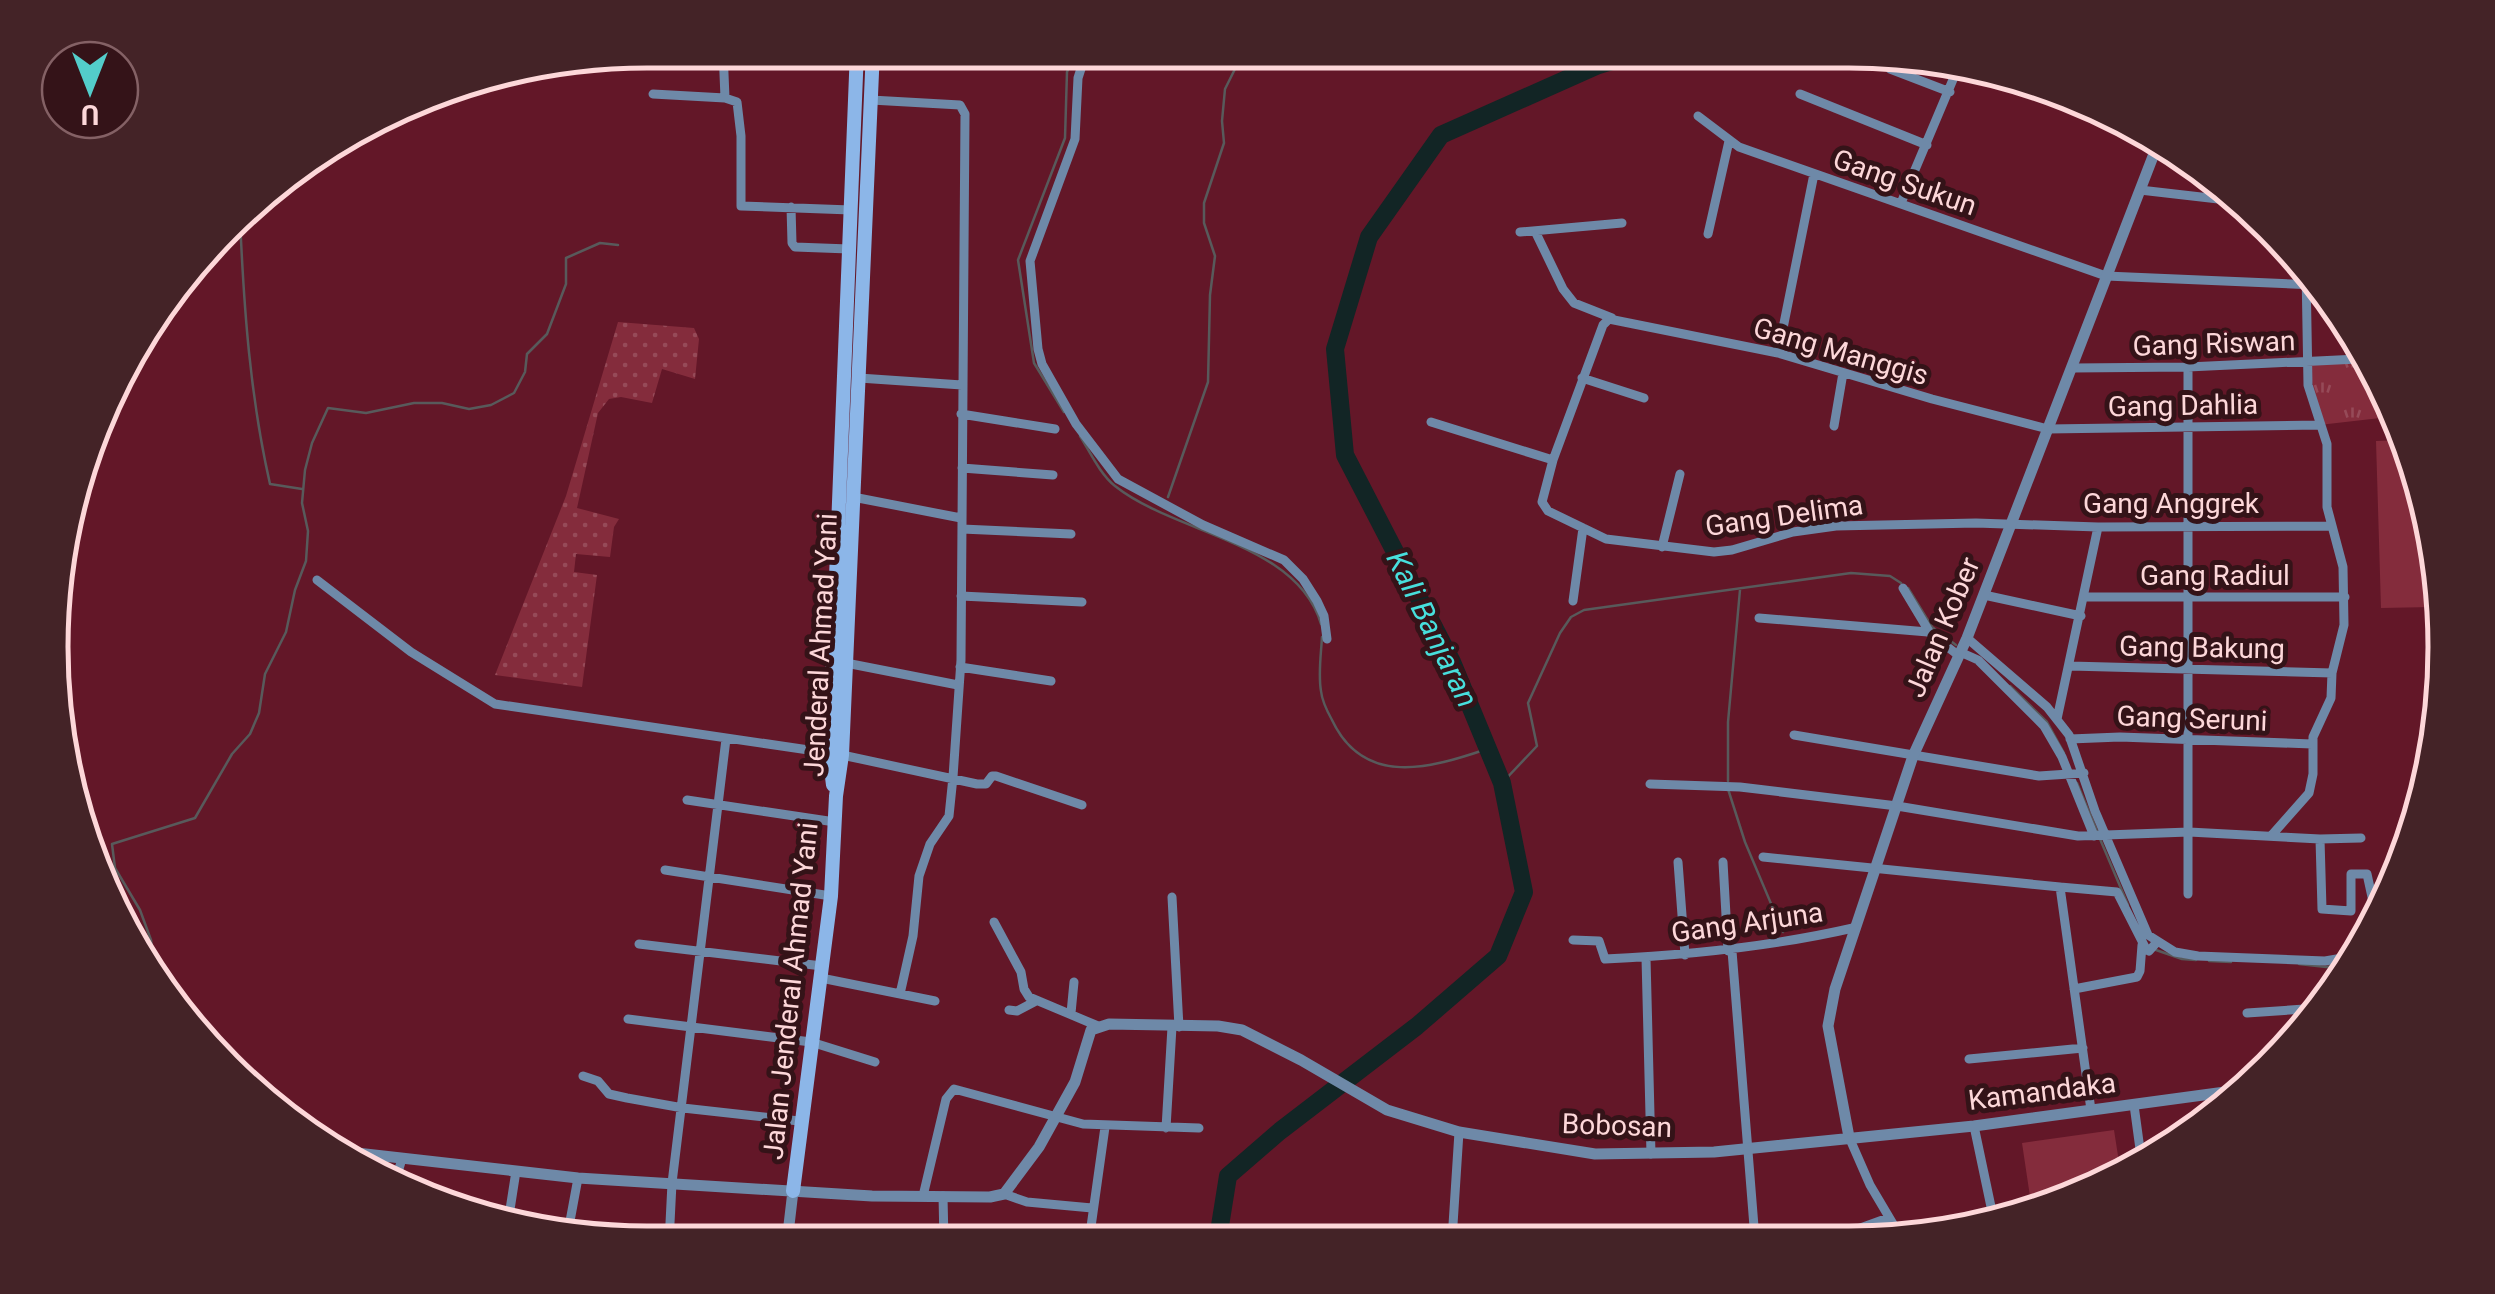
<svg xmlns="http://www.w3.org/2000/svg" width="2495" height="1294" font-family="Roboto,sans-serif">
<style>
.grass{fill:url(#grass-dots)}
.park{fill:url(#park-tufts)}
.garden{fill:#842c3c}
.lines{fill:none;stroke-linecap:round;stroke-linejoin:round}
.stream{stroke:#585a5b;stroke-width:2.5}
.river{stroke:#122525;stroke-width:18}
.minor{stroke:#6e89a8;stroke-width:9}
.tertiary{stroke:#6e89a8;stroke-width:11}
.secondary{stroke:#8cb6e8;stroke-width:14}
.labels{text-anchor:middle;stroke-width:10;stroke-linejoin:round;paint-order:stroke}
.street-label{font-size:28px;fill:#fdd7d9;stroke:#341318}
.water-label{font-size:30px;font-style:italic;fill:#47dfdc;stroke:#341318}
.rim{fill:none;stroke:#fdd7d9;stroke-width:5}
</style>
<defs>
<pattern id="grass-dots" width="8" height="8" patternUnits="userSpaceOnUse" patternTransform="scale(2.5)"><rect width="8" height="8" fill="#842c3c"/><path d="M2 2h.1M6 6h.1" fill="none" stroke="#964a58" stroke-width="1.8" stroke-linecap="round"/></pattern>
<pattern id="park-tufts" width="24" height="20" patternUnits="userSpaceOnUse" patternTransform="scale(2.5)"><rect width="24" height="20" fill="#842c3c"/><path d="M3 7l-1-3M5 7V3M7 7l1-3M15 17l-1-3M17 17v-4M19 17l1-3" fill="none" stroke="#964a58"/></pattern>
</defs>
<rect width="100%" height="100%" fill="#631728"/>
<!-- grass -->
<path class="grass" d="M618 322 694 328 699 339 695 379 662 369 652 403 621 397 609 399 598 413 577 508 619 519 614 527 610 557 576 554 574 572 597 575 582 687 495 675 566 496Z"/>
<!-- park -->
<path class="park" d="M2309 362H2359L2379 396 2380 418 2319 425Z"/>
<!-- garden -->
<path class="garden" d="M2405 440 2413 456 2433 607 2381 608 2376 441Z
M2114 1130 2121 1175 2076 1199 2032 1210 2022 1143Z"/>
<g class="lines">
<!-- stream -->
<path class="stream" d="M240 219C244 309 250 396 270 484L302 489
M1064 412 1034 363 1018 260 1065 138 1067 72 1076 50
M1080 436C1090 452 1100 474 1115 486 1175 534 1297 542 1321 624
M1168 497 1208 382 1210 295 1215 256 1204 223V203L1224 143 1222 121 1225 89 1244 51
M1908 588 1932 627 1956 645
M1322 637C1321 655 1318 674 1321 691 1322 701 1327 711 1332 720 1364 788 1431 768 1487 749
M2010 686 2047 722 2064 753
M1728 781V722L1740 590
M1502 783 1537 746 1528 703 1560 633 1571 617 1584 610 1851 573 1890 576 1901 583
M2077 783 2097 831
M1728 789 1745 842 1783 932
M2100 839 2128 905
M2156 950 2182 959 2196 960
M2209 961 2231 962
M2299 964 2326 967 2348 964
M155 971 151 940 140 910 115 868 112 844 195 818 232 754 250 734 259 713 265 674 286 632 295 590 306 561 308 531 302 503 305 470 312 443 328 408 366 413 414 403H442L469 409 491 405 514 393 525 372 527 354 547 334 566 284V258L600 243 618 245"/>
<!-- river -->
<path class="river" d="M1221 1241 1219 1232 1228 1176 1280 1131 1417 1026 1498 956 1524 892 1502 783 1452 662 1345 455 1335 349 1369 237 1441 135 1596 66 1645 51"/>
<!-- minor -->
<path class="minor" d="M723 50 725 98
M1087 50 1078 78 1075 139 1030 261 1038 349 1042 364 1076 424 1118 479 1203 525 1284 560 1303 579 1317 601 1324 616 1327 639
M1890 69 1950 92
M653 94 725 98 737 102 741 136V206L851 210
M1800 94 1927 145
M871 100 960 105 965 114 961 660 953 777 949 816 930 844 919 876 913 936 900 994
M1698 116 1739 147 2106 276 2315 285
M2140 190 2227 200
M1901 203 1957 70
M791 207 792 243 795 247 849 249
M1535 231 1563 289 1574 303 1612 318
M1520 232 1622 223
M1708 234 1729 141
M1778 353 1814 174
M2073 368 2188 367 2358 359
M859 378 962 385
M1582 378 1644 398
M961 414 1055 429
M1431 422 1553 460
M2319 425 2048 429 1932 399 1778 353 1609 319 1603 325 1553 460 1542 502 1548 511 1606 539 1714 552 1732 550 1793 532 1836 526 1976 523 2098 527 2330 526
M1834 426 1843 373
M962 468 1053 475
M853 497 961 518
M962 529 1071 534
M1662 547 1680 474
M317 580 411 652 495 704 829 753
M1903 588 1930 633
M1984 595 2081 616
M961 596 1082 602
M2085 597H2345
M1573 601 1583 528
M1759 618 1928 632 1958 655
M1967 638 2047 707 2069 735 2095 811 2148 935 2175 952 2198 956 2325 961 2354 956
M1960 652 1978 660 2044 726 2062 757 2094 836
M846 663 958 685
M2070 666 2332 673
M960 667 1051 681
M2057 719 2098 527
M1794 735 2039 776 2084 773
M2070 739 2120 737 2312 744
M842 755 977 784H986L992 776H996L1082 805
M1650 784 1740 787 1897 806 2078 836 2189 832 2320 839 2322 909 2351 911V874H2367L2377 920
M687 800 835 822
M2271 836 2309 793 2313 774V737L2331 698 2332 673 2344 625 2343 567 2327 507V444L2308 385 2306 270
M2320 839 2361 838
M1763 857 2060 887 2091 1110
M1678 862 1685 955
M1723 862 1728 951
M665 870 831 896
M2060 887 2117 892 2146 949 2149 951 2157 942
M2188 894V367
M1172 897 1179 1027
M994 922 1021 972 1024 989 1029 997 1098 1026
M1573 940 1599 941 1605 959C1689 955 1770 947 1853 928
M639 944 822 966
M1732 951 1755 1239
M1646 958 1651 1154
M821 978 935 1001
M2074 989 2137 977 2140 971 2142 945
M1009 1010 1017 1011 1036 1001
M1071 1013 1074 982
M2247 1013 2319 1008
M628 1019 811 1042 875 1062
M1969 1059 2083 1048
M583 1076 598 1081 609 1094 627 1098 683 1108 799 1121
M2134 1105 2142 1164
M1974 1126 1994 1221
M1166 1128 1172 1027
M1849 1137 1870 1185 1902 1239
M394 1185 402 1159
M1004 1194 1027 1202 1092 1208
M923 1196 946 1099 954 1089 1083 1124 1199 1128
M943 1196 944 1242
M509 1216 516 1171
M568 1232 578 1178
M1830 1239 1888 1218
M1452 1240 1459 1132
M1089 1241 1105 1127
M669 1243 672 1183 726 739"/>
<!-- tertiary -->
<path class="tertiary" d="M1849 1137 1828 1026 1835 989 1913 756 1967 638 2157 146
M339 1151 578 1178 872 1196 990 1197 1004 1194 1039 1147 1075 1082 1091 1030 1109 1024 1218 1026 1242 1030 1301 1060 1387 1110 1459 1132 1595 1154 1714 1152 1974 1126 2240 1090
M787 1242 793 1191"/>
<!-- secondary -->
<path class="secondary" d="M833 785 829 753 857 50
M793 1191 831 896 836 796 842 755 873 50"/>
</g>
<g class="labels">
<!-- street labels -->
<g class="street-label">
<text transform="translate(1905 182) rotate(19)" y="10">Gang Sukun</text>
<text transform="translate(2214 343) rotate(-2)" y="10">Gang Riswan</text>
<text transform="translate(1841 351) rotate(16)" y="10">Gang Manggis</text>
<text transform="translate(2183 405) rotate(-1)" y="10">Gang Dahlia</text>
<text x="2171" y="513">Gang Anggrek</text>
<text transform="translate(1784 515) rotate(-8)" y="10">Gang Delima</text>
<text x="2215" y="585">Gang Radiul</text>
<text transform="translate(1942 627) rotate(-67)" y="10">Jalan Kober</text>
<text transform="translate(820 645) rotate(-87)" y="10">Jenderal Ahmad Yani</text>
<text transform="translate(2202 647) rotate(1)" y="10">Gang Bakung</text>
<text transform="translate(2192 718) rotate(2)" y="10">Gang Seruni</text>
<text transform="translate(1747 922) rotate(-8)" y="10">Gang Arjuna</text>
<text transform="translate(790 991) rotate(-84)" y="10">Jalan Jenderal Ahmad Yani</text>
<text transform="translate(2042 1091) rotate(-7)" y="10">Kamandaka</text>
<text transform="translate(1617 1125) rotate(2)" y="10">Bobosan</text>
</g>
<!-- water labels -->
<g class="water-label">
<text transform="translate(1432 629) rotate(64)" y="10">Kali Banjaran</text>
</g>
</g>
<!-- crop -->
<path d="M0 0H2495V1294H0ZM647 68H1849A579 579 0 0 1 2428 647V647A579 579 0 0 1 1849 1226H647A579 579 0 0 1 68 647V647A579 579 0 0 1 647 68Z" fill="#442327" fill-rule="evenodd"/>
<path class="rim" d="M647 68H1849A579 579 0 0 1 2428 647V647A579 579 0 0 1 1849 1226H647A579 579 0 0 1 68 647V647A579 579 0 0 1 647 68Z"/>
<!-- north arrow -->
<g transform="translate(90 90) rotate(180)"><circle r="48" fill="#341318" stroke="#846165" stroke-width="2.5"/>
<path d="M0-8L18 38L0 25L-18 38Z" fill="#53cdca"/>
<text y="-15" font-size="28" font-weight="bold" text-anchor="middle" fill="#fdd7d9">U</text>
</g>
</svg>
